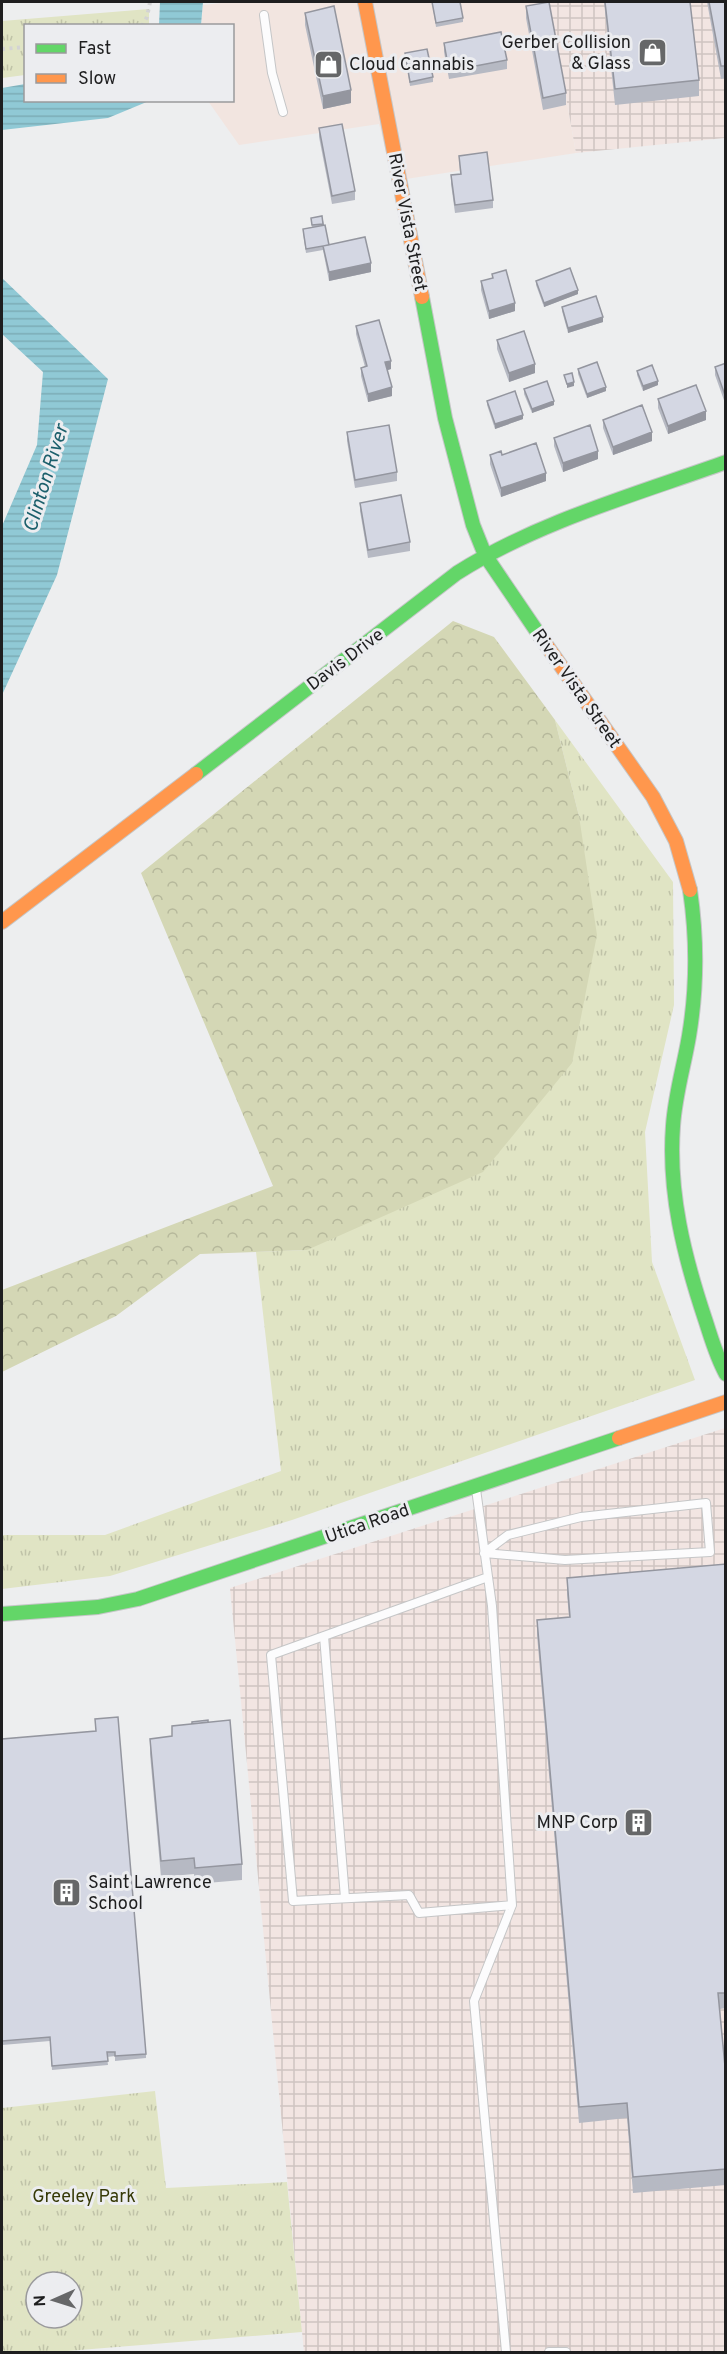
<svg xmlns="http://www.w3.org/2000/svg" width="727" height="2354" font-family="Overpass,sans-serif">
<style>
.commercial{fill:#f2e5e0}
.industrial{fill:url(#industrial-grid)}
.grass{fill:url(#grass-tufts);fill-rule:evenodd}
.forest{fill:url(#forest-crowns)}
.water{fill:url(#water-rules)}
.lines{fill:none;stroke-linecap:round;stroke-linejoin:round}
.lane-casing{stroke:#c5c6c7;stroke-width:10}
.fast-casing{stroke:#c5c6c7;stroke-width:16}
.slow-casing{stroke:#c5c6c7;stroke-width:16}
.path{stroke:#d3d3d4;stroke-width:4;stroke-dasharray:3 4.5;stroke-linecap:butt}
.lane{stroke:#fcfcfd;stroke-width:8}
.fast{stroke:#63d668;stroke-width:14}
.slow{stroke:#ff974d;stroke-width:14}
.wall{fill:#b6b9c3}
.shaded-wall{fill:#94969f}
.building{fill:#d4d7e3;stroke:#94969f;stroke-width:1.5}
.labels{text-anchor:middle;stroke-width:6;stroke-linejoin:round;paint-order:stroke}
.poi-label{font-size:18px;fill:#1e1e1f;stroke:#ecedf0;text-anchor:end}
.street-label{font-size:18px;fill:#1e1e1f;stroke:#ecedf0}
.park-label{font-size:18px;fill:#363907;stroke:#ecedf0}
.water-label{font-size:20px;font-style:italic;fill:#1b5f6b;stroke:#ecedf0}
</style>
<defs>
<pattern id="industrial-grid" width="8" height="8" patternUnits="userSpaceOnUse" patternTransform="scale(1.5)"><rect width="8" height="8" fill="#f2e5e2"/><path d="M0 4h8M4 0v8" fill="none" stroke="#cfc4c1"/></pattern>
<pattern id="grass-tufts" width="24" height="20" patternUnits="userSpaceOnUse" patternTransform="scale(1.5)"><rect width="24" height="20" fill="#e0e4c4"/><path d="M3 7l-1-3M5 7V3M7 7l1-3M15 17l-1-3M17 17v-4M19 17l1-3" fill="none" stroke="#c0c3a8"/></pattern>
<pattern id="forest-crowns" width="20" height="18" patternUnits="userSpaceOnUse" patternTransform="scale(1.5)"><rect width="20" height="18" fill="#d4d7b5"/><path d="M2 6a3 3 0 1 1 6 0M12 15a3 3 0 1 1 6 0" fill="none" stroke="#b6b89b"/></pattern>
<pattern id="water-rules" width="6" height="5" patternUnits="userSpaceOnUse" patternTransform="scale(1.5)"><rect width="6" height="5" fill="#90c9d5"/><path d="M0 2.5h6" fill="none" stroke="#7cacb6"/></pattern>
</defs>
<rect width="100%" height="100%" fill="#edeeef"/>
<!-- commercial -->
<path class="commercial" d="M230 2H549L576 153 393 181 379 124 239 145 208 101 232 100V26H201L203 5Z"/>
<!-- industrial -->
<path class="industrial" d="M549 2H725V138L576 153Z
M725 1428V2352H304L230 1588Z"/>
<!-- grass -->
<path class="grass" d="M149 9V25L26 26 25 75 2 78V21Z
M555 720 673 882 674 1005 645 1132 652 1262 695 1380 292 1520 110 1576 2 1589V1535H105L281 1471 256 1252 307 1250 579 816Z
M155 2091 166 2188 287 2182 302 2332 55 2352H2V2108ZM36 2282H72V2318H36Z"/>
<!-- forest -->
<path class="forest" d="M453 621 494 637 555 720 579 816 597 935 572 1063 483 1172 307 1250 200 1254 116 1316 2 1372V1290L273 1186 141 873Z"/>
<!-- water -->
<path class="water" d="M160 2H203L201 25H159Z
M25 84 26 100 149 101 108 118 2 130V88Z
M2 278 108 379 57 575 2 695V526L37 445 43 372 2 334Z"/>
<g class="lines">
<defs>
<path id="lane" d="M264 15 272 73 283 112
M476 1489 492 1606 512 1905 474 2001 506 2352
M706 1503 710 1552 565 1560 484 1553 508 1535 581 1517Z
M488 1577 271 1655 293 1901 409 1895 419 1913 512 1905
M324 1636 345 1898
M549 2352H566"/>
<path id="fast" d="M422 297 445 418 473 525 485 555 542 639
M196 774 457 573C537 522 637 494 726 462
M690 890C697 938 697 988 689 1036 684 1066 675 1095 673 1126 668 1192 684 1256 705 1319 711 1337 716 1356 726 1374
M2 1614 98 1607 138 1599 619 1438"/>
<path id="slow" d="M365 2 422 297
M542 639 653 797 676 841 690 890
M2 922 196 774
M619 1438 726 1402"/>
</defs>
<!-- lane casing -->
<use href="#lane" class="lane-casing"/>
<!-- fast casing -->
<use href="#fast" class="fast-casing"/>
<!-- slow casing -->
<use href="#slow" class="slow-casing"/>
<!-- path -->
<path class="path" d="M142 26 147 17 150 2
M2 49 26 47"/>
<!-- lane -->
<use href="#lane" class="lane"/>
<!-- fast -->
<use href="#fast" class="fast"/>
<!-- slow -->
<use href="#slow" class="slow"/>
</g>
<!-- wall -->
<path class="wall" d="M432 2 463 18V22L436 27Z
M604 2H690L699 80V96L615 105Z
M707 2H726V78L721 79Z
M526 6 566 93V105L543 110 526 18Z
M305 13 351 103 323 109 305 25Z
M444 43 507 60V69L449 79 444 52Z
M405 53 433 77V82L410 86Z
M319 128 355 191V200L332 204 319 137Z
M459 156 493 200V208L455 213 451 184V175L460 174Z
M322 216 329 245 371 272 329 281 323 250 306 253 303 233V229L312 227 311 218Z
M492 274 515 311 489 319 481 290V281L492 278Z
M536 281 578 294 544 307 536 285Z
M562 307 603 322 568 333 562 311Z
M356 326 391 369 387 370 392 396 368 402 361 376V368L365 367 356 334Z
M497 340 535 373 509 382 497 349Z
M726 363V406L715 375V367Z
M578 369 606 391 587 398 578 374Z
M637 371 658 385 643 391 637 375Z
M524 389 554 405 532 413 524 394Z
M658 399 706 420 668 434 658 408Z
M487 401 523 419 495 429 487 405Z
M603 420 652 441 613 455 603 428Z
M347 432 397 472V481L355 488 347 441Z
M554 438 598 459 563 472 554 446Z
M490 455 546 481 501 497 490 464Z
M360 503 410 542V551L368 558 360 511Z
M726 1564V2008L720 2009 726 2077V2185L633 2193 627 2118 579 2123 537 1635V1620L569 1617 567 1594V1578Z
M172 1726 242 1864V1880L195 1884 194 1874 161 1877 150 1754V1739L172 1737Z
M2 1739 146 2054V2058L115 2061V2056L107 2057 108 2065 52 2070 50 2041 2 2045Z"/>
<!-- shaded-wall -->
<path class="shaded-wall" d="M351 90V103L323 109V96Z
M371 263V272L329 281V272Z
M578 290V294L544 307V303Z
M515 303V311L489 319V311Z
M603 317V322L568 333V328Z
M391 361V369L385 371V362Z
M535 364V373L509 382V373Z
M658 381V385L643 391V386Z
M574 382V386L567 388V384Z
M392 387V396L368 402V394Z
M606 387V391L587 398V394Z
M554 401V405L532 413V409Z
M706 411V420L668 434V426Z
M523 415V419L495 429V424Z
M652 432V441L613 455V447Z
M598 451V459L563 472V463Z
M546 473V481L501 497V488Z"/>
<!-- building -->
<path class="building" d="M432 2H460L463 18 436 23Z
M549 2 566 93 543 98 526 6Z
M605 2H690L699 80 615 89Z
M709 2H726V66H721Z
M334 6 351 90 323 96 305 13Z
M501 32 507 60 449 71 444 43Z
M427 49 433 77 410 82 405 53Z
M342 124 355 191 332 196 319 128Z
M487 152 493 200 455 205 451 175 461 174 459 156Z
M322 216 323 224 312 225 311 218Z
M325 225 329 245 306 249 303 229Z
M365 237 371 263 329 272 323 246Z
M570 268 578 290 544 303 536 281Z
M506 270 515 303 489 311 481 281 493 278 492 274Z
M596 296 603 317 568 328 562 307Z
M379 320 391 361 385 362 392 387 368 394 361 368 367 366 356 326Z
M524 331 535 364 509 373 497 340Z
M597 362 606 387 587 394 578 369Z
M726 363V398L715 367Z
M652 365 658 381 643 386 637 371Z
M572 373 574 382 567 384 564 375Z
M547 381 554 401 532 409 524 389Z
M696 385 706 411 668 426 658 399Z
M515 391 523 415 495 424 487 401Z
M642 405 652 432 613 447 603 420Z
M389 425 397 472 355 480 347 432Z
M590 425 598 451 563 463 554 438Z
M536 443 546 473 501 488 490 455 501 451 502 455Z
M401 495 410 542 368 550 360 503Z
M726 1564V1993H718L726 2077V2169L633 2177 627 2103 579 2107 537 1620 570 1617 567 1578Z
M118 1717 146 2054 115 2056V2052H107L108 2061 52 2066 50 2037 2 2041V1739L96 1731 95 1719Z
M208 1720V1722L192 1724V1722Z
M230 1720 242 1864 195 1868 194 1858 161 1861 150 1739 172 1736V1726Z"/>
<!-- icons -->
<defs>
<symbol id="shop-square" viewBox="-11 -11 22 22"><rect x="-9" y="-9" width="18" height="18" rx="4" fill="#666768" stroke="#ecedf0"/><path d="M-5-2.5h2.3a2.7 3.5 0 0 1 5.4 0H5L5.5 6h-11ZM-1.5-2.5h3a1.5 2.3 0 0 0-3 0Z" fill="#fff"/></symbol>
<symbol id="building-square" viewBox="-11 -11 22 22"><rect x="-9" y="-9" width="18" height="18" rx="4" fill="#666768" stroke="#ecedf0"/><path d="M-4-6H4V6H1V3H-1V6H-4ZM-2.5-4.3h1.7v1.8h-1.7ZM.8-4.3h1.7v1.8H.8ZM-2.5-1h1.7V.8h-1.7ZM.8-1h1.7V.8H.8Z" fill="#fff"/></symbol>
</defs>
<g fill-rule="evenodd">
<use href="#shop-square" x="636" y="36" width="33" height="33"/>
<use href="#shop-square" x="312" y="48" width="33" height="33"/>
<use href="#building-square" x="622" y="1806" width="33" height="33"/>
<use href="#building-square" x="50" y="1876" width="33" height="33"/>
</g>
<g class="labels">
<!-- poi labels -->
<g class="poi-label">
<text x="631" y="48">Gerber Collision<tspan x="631" dy="21">&amp; Glass</tspan></text>
<text x="349" y="70" text-anchor="start">Cloud Cannabis</text>
<text x="618" y="1828">MNP Corp</text>
<text x="88" y="1888" text-anchor="start">Saint Lawrence<tspan x="88" dy="21">School</tspan></text>
</g>
<!-- street labels -->
<g class="street-label">
<text transform="translate(408 222) rotate(79)" y="6">River Vista Street</text>
<text transform="translate(345 659) rotate(-37)" y="6">Davis Drive</text>
<text transform="translate(577 688) rotate(55)" y="6">River Vista Street</text>
<text transform="translate(367 1523) rotate(-19)" y="6">Utica Road</text>
</g>
<!-- park labels -->
<g class="park-label">
<text x="84" y="2202">Greeley Park</text>
</g>
<!-- water labels -->
<g class="water-label">
<text transform="translate(45 478) rotate(-73)" y="7">Clinton River</text>
</g>
</g>
<!-- border -->
<rect width="727" height="2354" fill="none" stroke="#1e1e1f" stroke-width="6"/>
<!-- legend -->
<rect x="24" y="24" width="210" height="78" fill="#ecedf0" stroke="#9a9a9c" stroke-width="1.5"/>
<rect x="36" y="44" width="30" height="9" fill="#63d668" stroke="#9a9a9c" stroke-width="1.5"/>
<text x="78" y="54" font-size="18" fill="#1e1e1f">Fast</text>
<rect x="36" y="74" width="30" height="9" fill="#ff974d" stroke="#9a9a9c" stroke-width="1.5"/>
<text x="78" y="84" font-size="18" fill="#1e1e1f">Slow</text>
<!-- north arrow -->
<g transform="translate(54 2300) rotate(267)"><circle r="28" fill="#ecedf0" stroke="#9a9a9c" stroke-width="1.5"/>
<path d="M0-4.5L10 22L0 15L-10 22Z" fill="#666768"/>
<text y="-9" font-size="16" font-weight="bold" text-anchor="middle" fill="#1e1e1f">N</text>
</g>
</svg>
